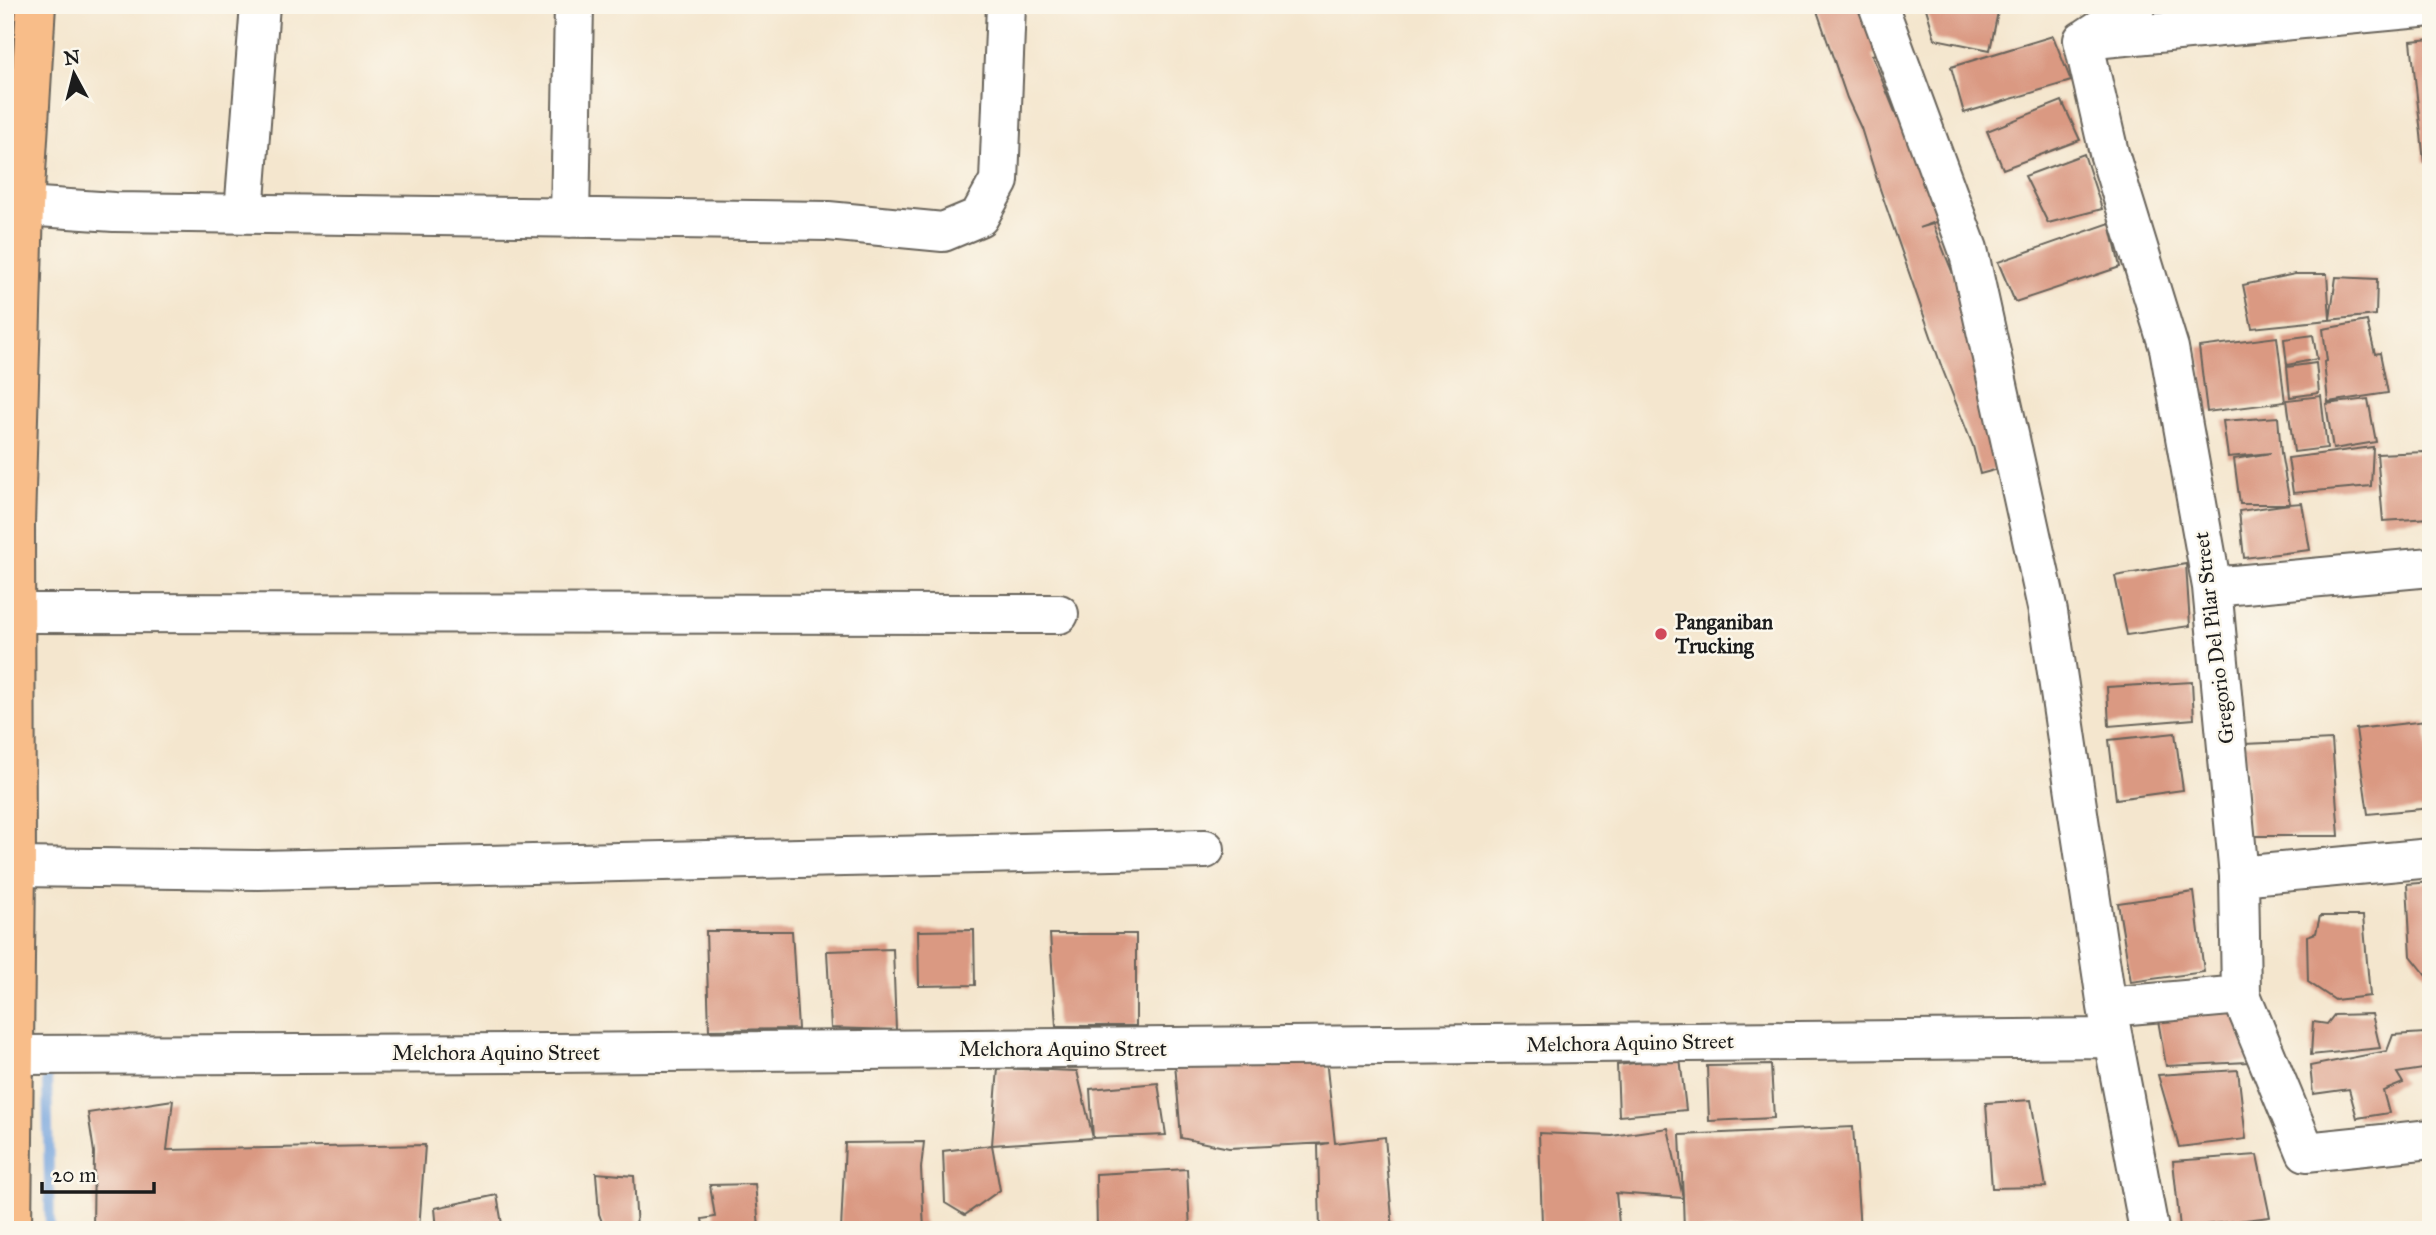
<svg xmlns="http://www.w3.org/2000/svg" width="2436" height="1235" font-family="'IM FELL Great Primer',serif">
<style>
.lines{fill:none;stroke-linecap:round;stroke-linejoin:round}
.stream{stroke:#73a3dd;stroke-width:10}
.building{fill:#da9982}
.minor-casing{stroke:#68635a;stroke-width:42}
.major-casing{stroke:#68635a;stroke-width:42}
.minor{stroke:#fff;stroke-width:38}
.major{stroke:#f8bd89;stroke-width:38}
.poi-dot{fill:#d1495b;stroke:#fbf7ec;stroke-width:2.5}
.labels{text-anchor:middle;stroke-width:5;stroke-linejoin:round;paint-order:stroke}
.poi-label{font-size:21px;font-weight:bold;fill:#1c1c1c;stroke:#fbf7ec;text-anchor:start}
.street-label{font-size:21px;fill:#1c1c1c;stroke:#fbf7ec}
</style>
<rect width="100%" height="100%" fill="#fbf7ec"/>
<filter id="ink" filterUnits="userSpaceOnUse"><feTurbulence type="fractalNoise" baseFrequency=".0143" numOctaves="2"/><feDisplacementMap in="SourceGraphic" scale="14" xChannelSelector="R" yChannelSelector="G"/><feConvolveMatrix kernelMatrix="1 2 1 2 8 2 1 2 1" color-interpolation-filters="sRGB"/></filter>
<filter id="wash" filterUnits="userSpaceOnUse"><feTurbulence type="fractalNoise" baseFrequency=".00686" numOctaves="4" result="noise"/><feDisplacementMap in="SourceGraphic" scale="28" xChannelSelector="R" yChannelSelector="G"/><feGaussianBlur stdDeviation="1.57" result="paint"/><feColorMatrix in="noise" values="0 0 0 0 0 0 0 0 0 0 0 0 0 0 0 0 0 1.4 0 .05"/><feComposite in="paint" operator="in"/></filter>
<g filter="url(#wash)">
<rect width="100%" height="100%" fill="#f4e6ce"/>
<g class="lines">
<!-- stream -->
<path class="stream" d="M47 1074 50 1230"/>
</g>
<g id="blocks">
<!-- building -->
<path class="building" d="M1815 5H1870L1883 52 1872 55 1897 117 1909 113 1944 219 1919 228 1933 224 1965 304 2013 465 1980 474 1973 446 1942 368 1879 186 1861 128 1847 98Z
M1925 5H1970L1998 12 1990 50 1935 39Z
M2053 36 2071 81 1964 113 1951 67Z
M2431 39V162H2424L2411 41Z
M2062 101 2080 140 2003 169 1987 131Z
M2084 154 2102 209 2048 223 2025 176Z
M2110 223 2120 267 2015 302 1998 262Z
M2295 274H2327L2330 319 2336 277 2377 279 2376 315 2252 328 2243 285Z
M2367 321 2375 354 2380 353 2388 393 2328 402 2324 362 2327 361 2323 329Z
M2313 335 2317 359 2287 365 2284 339Z
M2277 337 2285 402 2207 412 2199 347Z
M2316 363 2319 393 2290 397 2287 367Z
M2321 396 2327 448 2294 452 2287 400Z
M2368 399 2376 442 2333 449 2326 404Z
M2278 417 2281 453 2290 504 2302 503 2310 550 2244 558 2239 511 2290 504H2240L2234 459 2271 453 2228 457 2223 421Z
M2373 447 2371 486 2293 493 2288 458Z
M2425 452 2430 518 2383 521 2377 454Z
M2186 564 2190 626 2127 635 2115 576Z
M2192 682 2194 719 2109 726 2107 687Z
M2426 721 2431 808 2368 814 2356 729Z
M2175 733 2183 790 2116 799 2109 740Z
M2332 740 2339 836H2251L2244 744Z
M2431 882V981L2411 956 2407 884Z
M2194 892 2204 972 2131 982 2118 903Z
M2320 916H2363L2370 996 2335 1000 2308 982 2307 936 2316 933Z
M974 930 975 985 919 986 918 931Z
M706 931H792L798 1029 709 1030Z
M1050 934H1136V1026H1056Z
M893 949 896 1030 831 1028 827 951Z
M2235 1007 2248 1062 2166 1066 2158 1020Z
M2372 1014 2380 1048 2311 1055 2313 1022 2327 1024 2334 1015Z
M2425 1033 2430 1068 2397 1073 2403 1083 2383 1091 2389 1113 2357 1118 2349 1089 2313 1094 2310 1066 2387 1051 2393 1035Z
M1680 1058 1686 1110 1619 1116 1617 1065Z
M1326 1059 1335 1143 1385 1137 1393 1230H1320L1318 1145 1329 1143 1229 1148 1181 1138 1175 1063Z
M1771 1065 1774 1118 1709 1121 1707 1066Z
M998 1068 1077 1071 1093 1138 992 1145 1000 1190 965 1215 945 1203 943 1151 992 1145Z
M2238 1070 2246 1139 2179 1147 2158 1075Z
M1158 1083 1166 1135 1093 1138 1090 1089Z
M173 1100 167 1150 425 1145 419 1230H93L94 1152 88 1113Z
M2031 1100 2046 1187 1992 1188 1986 1103Z
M1853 1127 1860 1230H1684L1683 1198 1616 1193 1619 1224H1542L1539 1133 1612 1136 1668 1128 1683 1198 1680 1135Z
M924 1142 921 1168 924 1230H841L845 1143Z
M2257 1155 2270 1217 2180 1228 2173 1161Z
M1187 1169 1190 1230H1097L1096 1174Z
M596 1173 634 1176 637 1230H605L599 1214Z
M755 1184 759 1227 757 1230H704L702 1219 715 1217 710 1185Z
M497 1195 503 1230H437L435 1208Z"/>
</g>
</g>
<g filter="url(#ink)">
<use href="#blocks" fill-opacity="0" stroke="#68635a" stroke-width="2"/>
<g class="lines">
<defs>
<path id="minor" d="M1878 5 1968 249 2016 466 2048 612 2107 1007 2149 1230
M2088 37 2137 5
M2083 40 2109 153 2169 348 2212 587 2239 876 2241 995 2306 1152 2431 1139
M2083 40 2431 7
M24 206 114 212 828 221 943 232 979 217 999 181 1006 5
M244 213 260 5
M570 218 574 5
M2212 587 2431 567
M17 613 1059 614
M16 867 258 870 1205 849
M2239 876 2431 858
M2107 1007 2241 995
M13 1055 551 1053 2113 1038"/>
<path id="major" d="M12 1230 16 867 15 525 24 206 36 5"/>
</defs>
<!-- minor casing -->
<use href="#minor" class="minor-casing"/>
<!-- major casing -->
<use href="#major" class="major-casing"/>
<!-- minor -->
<use href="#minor" class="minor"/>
<!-- major -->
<use href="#major" class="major"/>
</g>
</g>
<!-- markers -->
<circle class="poi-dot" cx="1661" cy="634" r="7"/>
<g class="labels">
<!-- poi labels -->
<g class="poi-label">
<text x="1675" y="629">Panganiban<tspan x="1675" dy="24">Trucking</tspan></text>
</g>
<!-- street labels -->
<g class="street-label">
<text transform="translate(2214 638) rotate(-97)" y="7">Gregorio Del Pilar Street</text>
<text transform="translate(1630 1043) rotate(-1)" y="7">Melchora Aquino Street</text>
<text x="1063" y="1056">Melchora Aquino Street</text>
<text x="496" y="1060">Melchora Aquino Street</text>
</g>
</g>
<!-- margin -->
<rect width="2436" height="1235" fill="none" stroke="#fbf7ec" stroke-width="28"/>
<!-- north arrow -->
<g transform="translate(74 74) rotate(353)" stroke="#fbf7ec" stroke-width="5" paint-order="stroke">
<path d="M0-5L12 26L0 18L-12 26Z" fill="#1c1c1c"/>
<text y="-10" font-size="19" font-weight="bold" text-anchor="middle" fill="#1c1c1c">N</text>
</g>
<!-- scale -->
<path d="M42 1182v10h112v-10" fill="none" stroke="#1c1c1c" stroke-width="3.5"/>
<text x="52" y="1182" font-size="21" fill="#1c1c1c" stroke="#fbf7ec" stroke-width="5" paint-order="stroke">20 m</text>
</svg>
